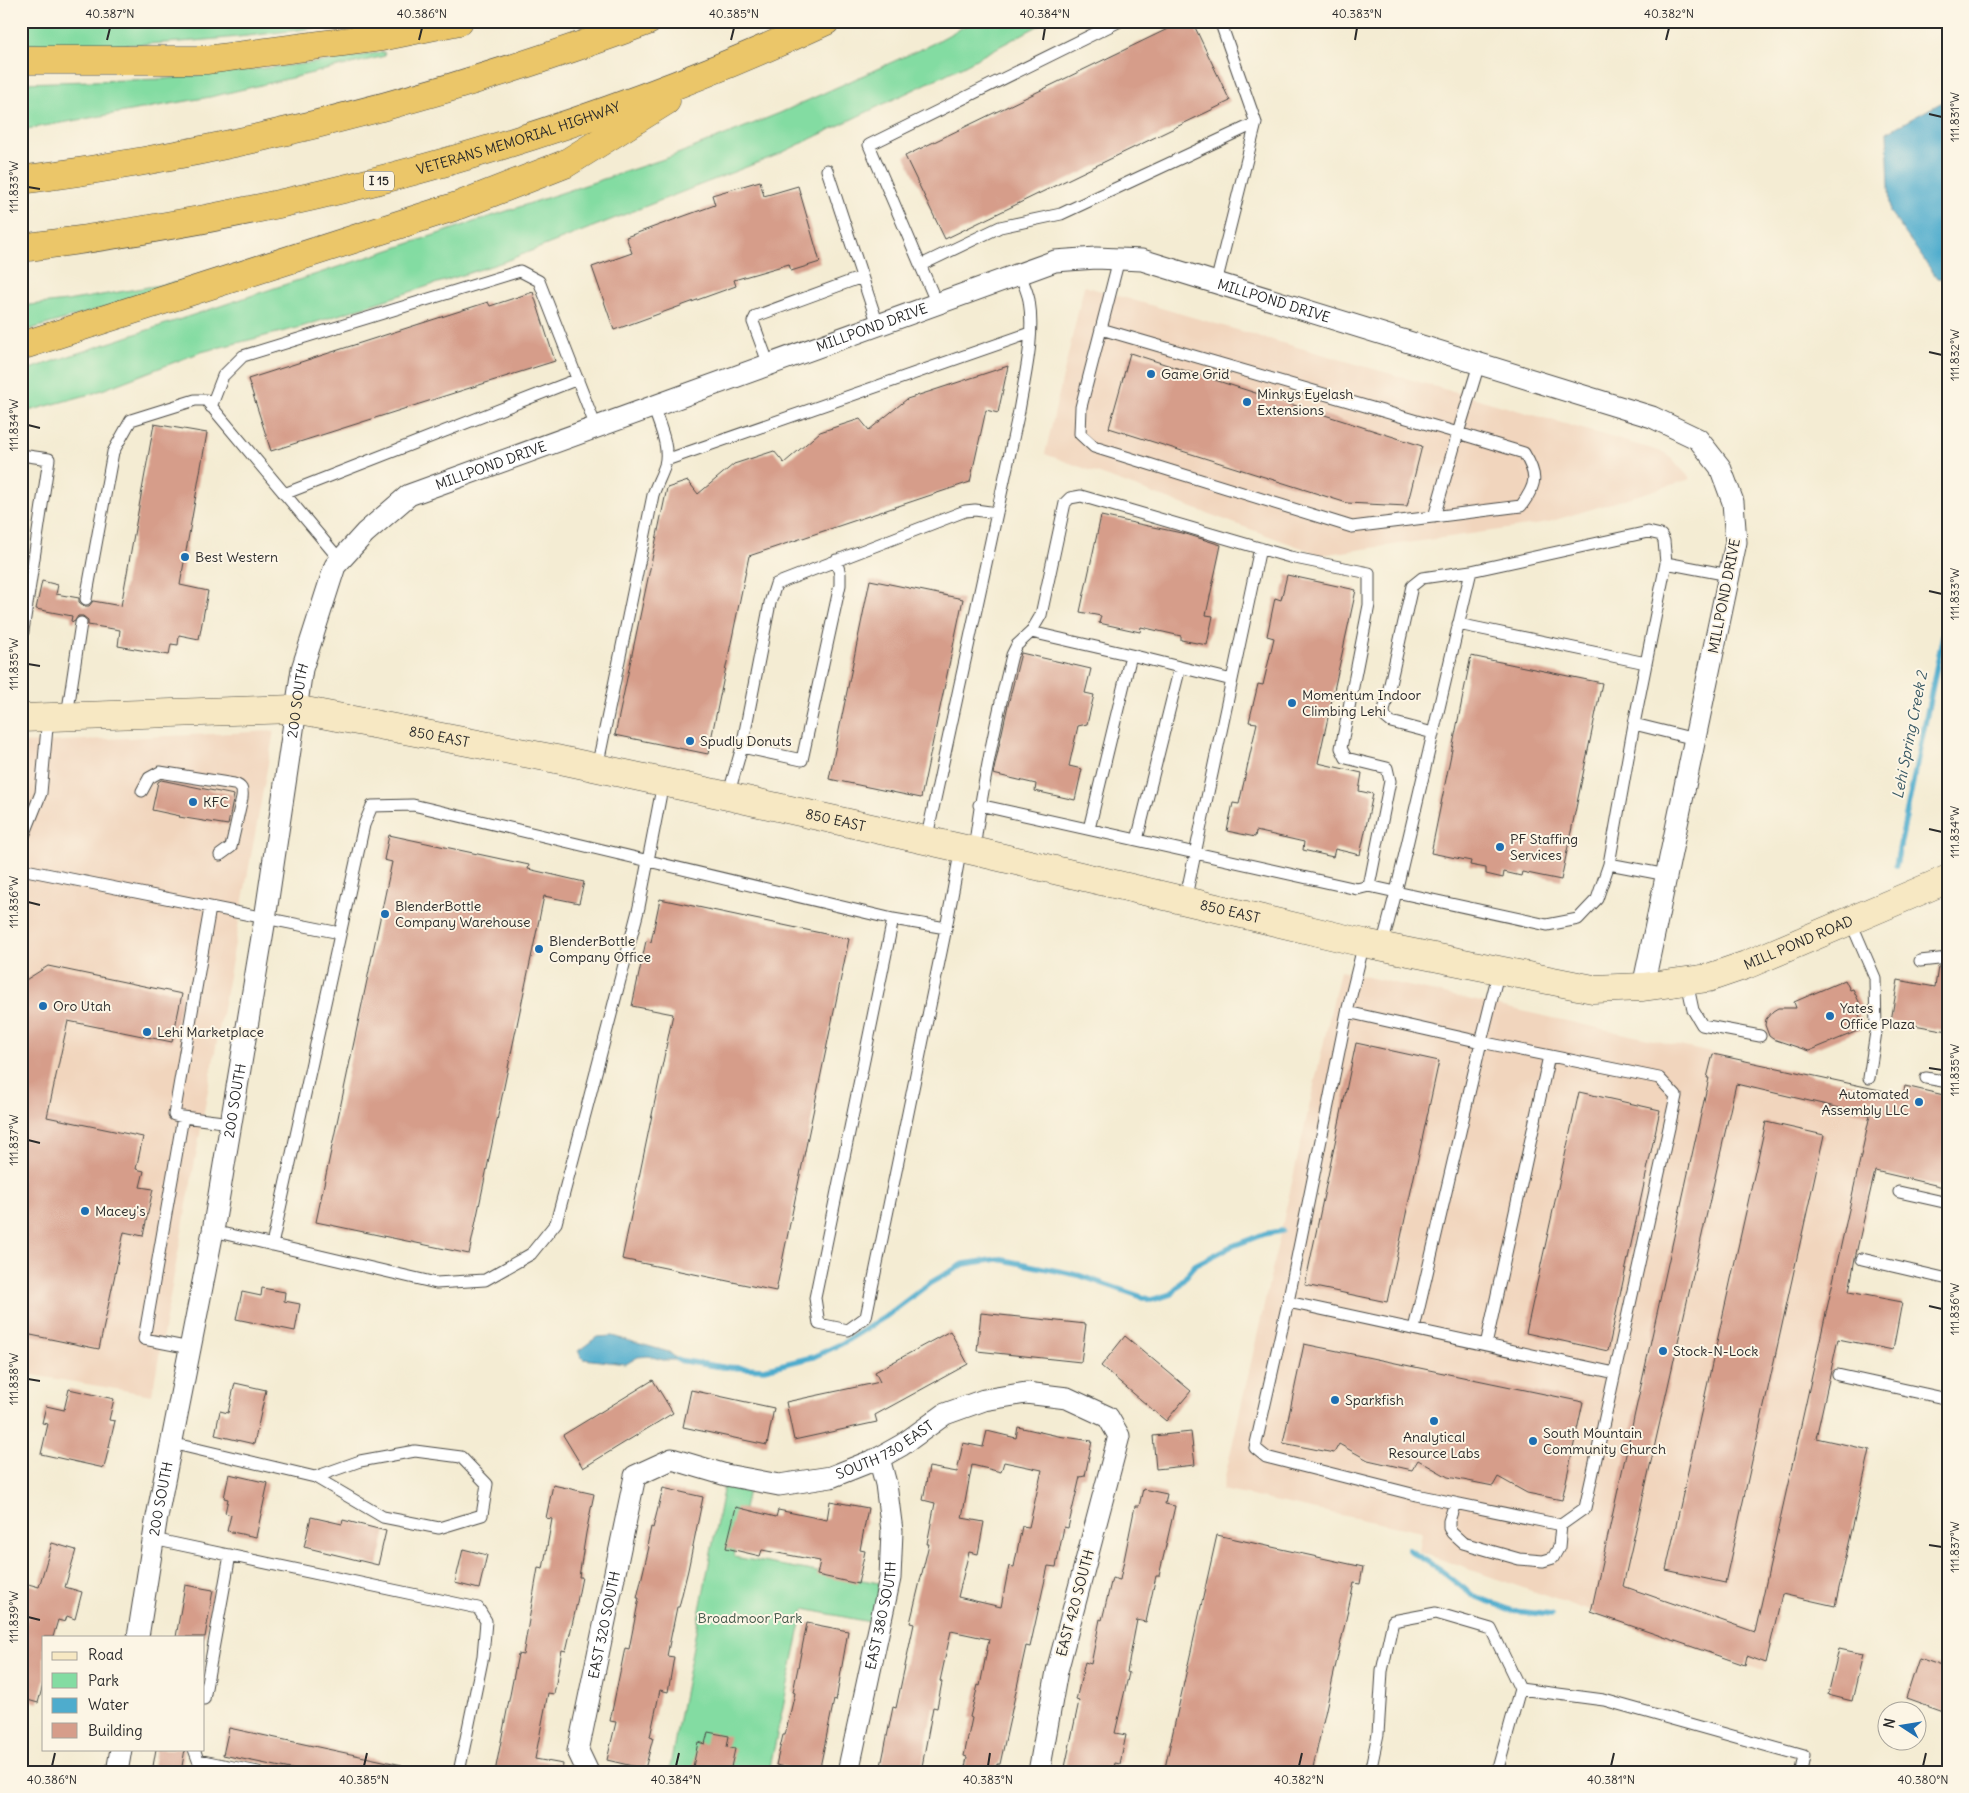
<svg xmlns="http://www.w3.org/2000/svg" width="1969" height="1793" font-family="Delius,sans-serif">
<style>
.built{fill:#f1d5bd}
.green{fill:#83dca2;stroke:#578466}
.water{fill:#4eaccd;stroke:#3c6c7c}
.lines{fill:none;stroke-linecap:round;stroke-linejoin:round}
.stream{stroke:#4eaccd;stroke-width:5.5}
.building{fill:#d69d8a;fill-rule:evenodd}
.service-casing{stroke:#494844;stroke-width:13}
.minor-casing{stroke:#494844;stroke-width:23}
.secondary-casing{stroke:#494844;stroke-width:29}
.motorway-casing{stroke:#494844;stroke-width:29}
.service{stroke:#fff;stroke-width:11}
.minor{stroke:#fff;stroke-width:21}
.secondary{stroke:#f7e8c3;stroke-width:28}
.motorway{stroke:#ebc669;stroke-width:28}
.ticks{fill:none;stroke:#2b2b2b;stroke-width:2}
.poi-dot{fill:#1f6fb2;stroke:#fcf5e5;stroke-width:2}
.labels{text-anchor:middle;stroke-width:4;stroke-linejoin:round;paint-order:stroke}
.shield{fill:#fcf5e5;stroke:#6a6863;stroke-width:1}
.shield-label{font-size:12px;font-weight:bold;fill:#2b2b2b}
.street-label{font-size:14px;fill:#2b2b2b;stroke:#fcf5e5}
.poi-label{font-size:14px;fill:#2b2b2b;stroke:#fcf5e5;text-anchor:start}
.park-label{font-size:14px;fill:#415749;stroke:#fcf5e5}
.water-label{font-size:15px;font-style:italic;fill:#375864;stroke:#fcf5e5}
.neatline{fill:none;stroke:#2b2b2b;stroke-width:2}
.ticks-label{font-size:12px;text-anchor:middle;fill:#2b2b2b}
</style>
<rect width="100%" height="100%" fill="#fcf5e5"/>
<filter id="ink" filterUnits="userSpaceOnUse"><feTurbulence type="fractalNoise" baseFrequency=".02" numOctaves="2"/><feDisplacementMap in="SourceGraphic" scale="10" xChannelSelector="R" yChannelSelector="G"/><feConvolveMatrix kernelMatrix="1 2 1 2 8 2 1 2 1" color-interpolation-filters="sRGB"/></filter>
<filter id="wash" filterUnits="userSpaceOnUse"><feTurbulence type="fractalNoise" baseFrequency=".0096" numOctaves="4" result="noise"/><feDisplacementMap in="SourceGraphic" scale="20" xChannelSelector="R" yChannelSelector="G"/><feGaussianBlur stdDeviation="1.12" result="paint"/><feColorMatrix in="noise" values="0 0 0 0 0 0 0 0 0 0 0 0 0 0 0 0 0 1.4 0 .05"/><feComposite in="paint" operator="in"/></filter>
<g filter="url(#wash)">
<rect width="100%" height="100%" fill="#f4ecd3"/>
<!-- built -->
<path class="built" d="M1084 286 1666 453 1691 479 1542 524 1321 555 1045 454Z
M274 731 152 1395 21 1373V743Z
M1340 971 1893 1093 1764 1671 1419 1552 1422 1532 1222 1490Z"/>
<!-- green -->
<path class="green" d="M21 21H361C250 38 135 50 21 44Z
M974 21H1047L963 66 777 155 503 262 301 327 201 352 94 393 21 413V372L670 157 780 113 932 44Z
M384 52 385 56 210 97 21 130V83L163 79 321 62Z
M212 276 21 332V306L67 301Z
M726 1475 748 1490 734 1557 879 1583 880 1624 804 1609 769 1772H672L669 1771Z"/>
<!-- water -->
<path class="water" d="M1948 99V279L1937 278 1890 212 1887 132Z
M612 1336 669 1352 678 1360H663L648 1356 638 1357 626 1364 583 1359 578 1351 597 1337Z"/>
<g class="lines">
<!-- stream -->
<path class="stream" d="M1896 865 1948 611
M678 1360 722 1367 764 1369 813 1357 843 1343 885 1317 930 1283 964 1264 998 1259 1078 1275 1151 1300 1172 1294 1195 1265 1230 1247 1264 1234 1282 1231
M1409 1550 1439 1569 1472 1595 1513 1611 1552 1615"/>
</g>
<g id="blocks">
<!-- building -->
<path class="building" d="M1184 21H1192L1230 101 945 239 905 156Z
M760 181 764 196 798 186 820 262 791 271 789 264 734 280 736 286 614 330 592 267 632 253 626 237 715 205 712 195Z
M533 292 555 361 271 451 248 379 488 302 490 306Z
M1130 353 1422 446 1407 506 1347 503 1109 428Z
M1008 366 998 413 986 410 970 482 749 556 708 754 615 735 667 488 688 481 698 494 734 464 774 451 784 463 820 432 860 419 869 430 907 399Z
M154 424 207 433 180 585 208 591 199 639 179 635 178 645 171 644 169 655 118 646 120 630 88 625V620L83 616H78L74 622 71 621 72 616 36 609 42 581 58 585 56 594 79 598V602L84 606H89L93 601 121 606Z
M1101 516 1186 534 1221 545 1206 615 1213 616 1207 645 1181 640V636L1141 627 1140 632 1099 623 1101 616 1080 612Z
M1287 575 1356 590 1318 763 1362 773 1359 791 1373 794 1360 855 1335 849 1333 857 1303 850 1304 842 1256 831 1255 837 1227 831 1233 803 1239 804 1257 723 1249 722 1258 684 1263 685 1274 638 1267 636 1275 598 1281 600Z
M870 580 963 599 921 798 829 779Z
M1021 653 1091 669 1085 693 1094 695 1087 724 1078 726 1069 766 1082 769 1075 800 1035 791 1036 784 993 774 1008 705Z
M1471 656 1602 683 1561 880 1522 872 1521 876 1504 872 1503 878 1486 874V868L1470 865 1471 861 1431 853Z
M161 780 234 795 228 825 179 817 180 816 152 810 158 782Z
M389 835 529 865 528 869 584 882 579 903 544 896 469 1254 316 1222 392 862 384 860Z
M660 899 849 939 776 1291 622 1259 673 1014 632 1006 646 941 651 942Z
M48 966 182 994 172 1042 68 1021 47 1117 143 1137 136 1169 144 1171 140 1187 153 1189 143 1236 124 1232 99 1349 21 1333V996L24 981Z
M1948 966V1031L1891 1021 1898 980 1935 987 1938 967Z
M1845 980 1850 990 1853 989 1861 1006 1856 1008 1865 1028 1809 1051 1773 1039 1769 1036 1765 1025 1766 1019 1773 1011 1778 1008H1796L1794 1002Z
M1356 1043 1439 1061 1387 1302 1305 1285Z
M1713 1054 1903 1095 1905 1086 1948 1096V1188L1875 1171 1855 1258 1849 1292 1902 1302 1893 1350 1838 1339 1816 1438 1870 1450 1835 1606 1782 1594 1766 1663 1747 1656 1745 1665 1591 1612 1709 1078H1707ZM1736 1084 1870 1115 1755 1632 1623 1586Z
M1579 1092 1660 1110 1608 1351 1526 1333Z
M1766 1122 1824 1135 1725 1583 1666 1570Z
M262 1288 285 1292 284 1301 300 1304 295 1331 236 1319 242 1292 261 1296Z
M981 1313 1086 1324 1081 1362 977 1351Z
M950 1331 968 1364 875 1415 877 1422 794 1440 786 1402 880 1382 875 1372Z
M1125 1336 1191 1391 1166 1421 1101 1366Z
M1304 1344 1583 1402 1562 1500 1527 1493 1498 1477 1493 1486 1448 1477 1418 1460 1412 1470 1368 1460 1339 1444 1334 1453 1283 1443Z
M653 1380 673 1413 583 1468 563 1435Z
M235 1383 266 1390 254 1444 215 1435 220 1411 228 1413Z
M69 1389 114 1399 109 1420 115 1421 104 1468 41 1454 48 1424 42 1423 46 1406 64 1410Z
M691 1390 774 1408 767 1445 683 1427Z
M1018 1427 1058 1436 1092 1441 1085 1476 1080 1477 1068 1528 1064 1527 1056 1567 1048 1566 1030 1647 1026 1646 1000 1764H997L996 1772H964L967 1757 964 1756 972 1718 970 1717 978 1685 980 1686 989 1639 951 1631 940 1681 942 1682 937 1708 933 1707 921 1772H890V1768L881 1766 893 1707 896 1708 914 1624 910 1623 929 1544H927L935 1503 923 1500 929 1467 957 1472 963 1443 983 1447 987 1431 1016 1438ZM1004 1462 1042 1470 1029 1527 1022 1526 1014 1567 1009 1566 1001 1607 958 1597 969 1552 978 1554 984 1522 962 1518 972 1465 1001 1472Z
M1191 1432 1195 1465 1156 1469 1153 1436Z
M229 1474 268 1483 256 1537 227 1531 231 1515 225 1513 228 1499 224 1498Z
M553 1485 594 1494 586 1533 579 1577H582L575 1612 566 1651 562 1650 554 1694 548 1693 535 1759 563 1764 562 1772H495L518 1654 523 1655 538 1568 543 1569 552 1519 546 1518Z
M663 1488 703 1497 688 1570 679 1607H677L667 1656 674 1657 668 1692 660 1690 650 1737 653 1738 645 1769 607 1760 616 1722 610 1721 625 1648 629 1649 639 1598H637L649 1547 647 1546 651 1527 653 1528Z
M1143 1489 1167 1494 1165 1504 1175 1506 1159 1576H1156L1146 1622 1137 1620 1127 1672 1129 1673 1115 1733 1126 1735 1120 1764 1115 1763 1113 1772H1064L1079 1701 1076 1700 1085 1662 1091 1664 1100 1619 1102 1620 1112 1578 1120 1580 1135 1506H1139Z
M830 1501 868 1508 860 1550 865 1551 858 1584 817 1575 820 1561 762 1550 760 1556 726 1548 736 1507 776 1517 778 1510 827 1520Z
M311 1517 342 1524 343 1520 386 1531 378 1565 304 1547Z
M1217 1535 1363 1567 1360 1584 1354 1583 1312 1772H1164Z
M52 1543 76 1550 65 1587 82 1592 75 1619 67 1616 65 1622 58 1620 53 1637H44V1681L38 1703 21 1698V1638L28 1615 21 1613V1582L39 1587Z
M463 1549 487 1555 479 1589 455 1583Z
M185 1585 213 1590 205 1637H176Z
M807 1623 848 1631 836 1701 834 1700 819 1772H807L776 1765 783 1735H785L795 1693 793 1692Z
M1839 1649 1863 1654 1852 1701 1828 1695Z
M1919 1658 1948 1668V1713L1906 1698Z
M229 1728 402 1765 401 1772H305L223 1755Z
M708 1732 729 1736 727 1747 735 1749 730 1772H715L693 1767 698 1742 705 1744Z
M156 1749H185L181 1772H152Z"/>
</g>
</g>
<g filter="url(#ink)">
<use href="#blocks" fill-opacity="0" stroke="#494844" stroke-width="1"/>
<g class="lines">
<defs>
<path id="service" d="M827 170 878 325
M1119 259 1081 407 1080 434 1094 447 1352 527 1521 506C1537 484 1538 476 1524 453L1458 433 1479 364
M921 265 1000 227 1061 214 1256 123
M1216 283 1256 123 1220 21
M937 304 869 145 1120 21
M1101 329 1458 433 1434 517
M769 365 753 322 756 316 862 277
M211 407 223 376 243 356 520 271 539 281 596 427
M21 455 49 459 21 644
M666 460 1030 333
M284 494 578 379
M86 599 113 452 131 420 195 400H206L340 560
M1458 624 1646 663
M1031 632 1131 655 1089 829
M1131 655 1232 680
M67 716 81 623
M1634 724 1695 739
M1433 733 1391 722 1385 717 1384 711 1412 586 1422 578 1471 571
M742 747 802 760 840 585V574L836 560
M597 768 653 495C656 485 662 475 665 465 670 446 659 425 653 406
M142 791 149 778 160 772 234 784C242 786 243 790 242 798L231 847 220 855
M728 796 742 747 770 603 776 584 965 511 975 510 997 513
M1137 840 1180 667
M926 841 1019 411C1025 375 1035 336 1029 300 1027 291 1023 282 1020 274
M21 843 41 793 48 717
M974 851C982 784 996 720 1012 655L1017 645 1031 632 1041 615 1065 503 1070 498 1081 496 1290 557 1369 573V605L1341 748 1346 758 1387 768 1390 781 1369 886 1357 889 979 805
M1609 864 1634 724 1666 563 1729 575
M21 869 340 933
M1369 886 1396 892 1471 571 1648 532 1661 535 1664 541 1666 563
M1185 901 1260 548
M893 919 815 1298 819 1324 848 1330 866 1317 946 928
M1850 920 1875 978 1876 1032 1869 1078
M1364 943 1347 1012 1288 1302 1255 1448 1266 1457 1416 1495 1561 1525 1585 1508 1676 1096 1659 1078 1481 1042 1499 970
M1382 946 1396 892 1547 925 1578 919 1597 899 1609 864 1667 875
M1920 961 1948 958
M1687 982 1693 1010 1702 1025 1760 1036
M1347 1012 1481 1042 1414 1329
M1926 1078 1948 1082
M183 1117 231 1123
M1899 1192 1948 1203
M213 1231 436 1283 485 1280 531 1254 556 1223 588 1103 639 907 663 783
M272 1245 364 825 372 806 413 805 893 919 946 928 961 848
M1862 1259 1948 1279
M1288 1302 1615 1373
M1486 1345 1549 1056
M190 1348 144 1339 183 1117 174 1115 210 908
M1838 1375 1948 1399
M171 1443 315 1477 360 1461 415 1451 461 1457 487 1484 482 1515 439 1528 383 1517 315 1477
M1455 1503 1449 1521V1528L1452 1533 1463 1543 1519 1559 1543 1561 1553 1558 1559 1547 1561 1525
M153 1539 478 1608 486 1621 483 1656 459 1772
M204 1699 230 1555
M194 1749 198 1760 258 1772
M1370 1772 1378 1734 1382 1671 1393 1621 1436 1613 1491 1629 1520 1689 1604 1700 1804 1756 1801 1772
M1497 1772 1520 1689"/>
<g id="minor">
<path id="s1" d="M138 1637 156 1522 213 1231 265 919 302 669 335 566 365 533 409 495 1055 261 1096 258 1142 260 1652 417 1698 439 1720 467 1733 502 1736 542 1643 987"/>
<path d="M117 1772 121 1749"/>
<path id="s2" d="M588 1772 578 1751 635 1476 672 1459 726 1475 779 1485 831 1477 879 1458 902 1445 945 1414 984 1400 1026 1393 1067 1398 1108 1417 1119 1436 1057 1671 1039 1772"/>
<path id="s3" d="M848 1772 890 1578 892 1531 886 1484 879 1458"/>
</g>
<g id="secondary">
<path id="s4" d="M21 718 295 709 556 759 728 796 974 851 1364 943 1593 989 1643 987 1708 978 1746 965 1948 879"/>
</g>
<g id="motorway">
<path d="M21 60H206L381 37 459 21"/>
<path d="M21 180C236 152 445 97 648 21"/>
<path id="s5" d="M21 248C299 213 572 139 826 21"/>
<path d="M21 346 460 205 565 164 666 101"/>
</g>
</defs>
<!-- service casing -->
<use href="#service" class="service-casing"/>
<!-- minor casing -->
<use href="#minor" class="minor-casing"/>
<!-- secondary casing -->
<use href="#secondary" class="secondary-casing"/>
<!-- motorway casing -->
<use href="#motorway" class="motorway-casing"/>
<!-- service -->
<use href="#service" class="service"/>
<!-- minor -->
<use href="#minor" class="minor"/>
<!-- secondary -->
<use href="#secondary" class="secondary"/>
<!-- motorway -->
<use href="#motorway" class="motorway"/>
</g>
</g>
<!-- ticks -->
<path class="ticks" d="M107 40 110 28M419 40 422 28M731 40 734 28M1043 40 1045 28M1355 40 1357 28M1666 40 1669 28M1929 114 1942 117M28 187 40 189M1929 352 1942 355M28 425 40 428M1929 591 1942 594M28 664 40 666M1929 829 1942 832M28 902 40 905M1929 1068 1942 1070M28 1140 40 1143M1929 1306 1942 1309M28 1379 40 1381M1929 1545 1942 1547M28 1617 40 1620M52 1766 55 1753M364 1766 367 1753M676 1766 679 1753M988 1766 990 1753M1299 1766 1302 1753M1611 1766 1614 1753M1923 1766 1926 1753"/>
<!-- markers -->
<g class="poi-dot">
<circle cx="1151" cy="374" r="5"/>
<circle cx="1247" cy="402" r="5"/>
<circle cx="185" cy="557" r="5"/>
<circle cx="1292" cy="703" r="5"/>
<circle cx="690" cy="741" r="5"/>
<circle cx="193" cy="802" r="5"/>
<circle cx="1500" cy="847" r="5"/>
<circle cx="385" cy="914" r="5"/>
<circle cx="539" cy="949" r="5"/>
<circle cx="43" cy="1006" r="5"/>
<circle cx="1830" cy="1016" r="5"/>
<circle cx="147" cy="1032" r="5"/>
<circle cx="1919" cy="1102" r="5"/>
<circle cx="85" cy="1211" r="5"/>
<circle cx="1663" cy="1351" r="5"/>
<circle cx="1335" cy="1400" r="5"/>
<circle cx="1434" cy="1421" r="5"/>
<circle cx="1533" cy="1441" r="5"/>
</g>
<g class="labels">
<!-- shield labels -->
<rect class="shield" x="364" y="171.5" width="30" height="19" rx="4"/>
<g class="shield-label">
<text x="379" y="185">I 15</text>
</g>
<!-- street labels -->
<g class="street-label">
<text dy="5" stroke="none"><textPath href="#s5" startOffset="510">VETERANS MEMORIAL HIGHWAY</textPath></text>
<text dy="5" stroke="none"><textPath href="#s1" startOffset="2105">MILLPOND DRIVE</textPath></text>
<text dy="5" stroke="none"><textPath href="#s1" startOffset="1685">MILLPOND DRIVE</textPath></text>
<text dy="5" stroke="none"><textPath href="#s1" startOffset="1280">MILLPOND DRIVE</textPath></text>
<text transform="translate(1724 596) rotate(-79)" y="5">MILLPOND DRIVE</text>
<text dy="5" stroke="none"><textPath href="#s1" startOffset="950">200 SOUTH</textPath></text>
<text dy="5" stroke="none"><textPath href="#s4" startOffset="421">850 EAST</textPath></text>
<text dy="5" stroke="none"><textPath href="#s4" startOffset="826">850 EAST</textPath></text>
<text dy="5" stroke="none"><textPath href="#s4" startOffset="1231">850 EAST</textPath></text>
<text dy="5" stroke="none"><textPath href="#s4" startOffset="1815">MILL POND ROAD</textPath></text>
<text dy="5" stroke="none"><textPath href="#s1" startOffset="545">200 SOUTH</textPath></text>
<text dy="5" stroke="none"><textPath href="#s2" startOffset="568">SOUTH 730 EAST</textPath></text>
<text dy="5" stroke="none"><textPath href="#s1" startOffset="140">200 SOUTH</textPath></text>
<text transform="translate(1075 1603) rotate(-75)" y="5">EAST 420 SOUTH</text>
<text dy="5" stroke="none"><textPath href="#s3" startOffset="160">EAST 380 SOUTH</textPath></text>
<text dy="5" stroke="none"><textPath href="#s2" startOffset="152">EAST 320 SOUTH</textPath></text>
</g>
<!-- poi labels -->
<g class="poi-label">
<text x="1161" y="379">Game Grid</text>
<text x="1257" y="399">Minkys Eyelash<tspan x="1257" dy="16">Extensions</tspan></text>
<text x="195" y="562">Best Western</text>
<text x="1302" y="700">Momentum Indoor<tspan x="1302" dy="16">Climbing Lehi</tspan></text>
<text x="700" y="746">Spudly Donuts</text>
<text x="203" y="807">KFC</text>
<text x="1510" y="844">PF Staffing<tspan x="1510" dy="16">Services</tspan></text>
<text x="395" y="911">BlenderBottle<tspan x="395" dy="16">Company Warehouse</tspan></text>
<text x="549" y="946">BlenderBottle<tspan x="549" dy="16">Company Office</tspan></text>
<text x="53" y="1011">Oro Utah</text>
<text x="1840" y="1013">Yates<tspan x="1840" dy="16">Office Plaza</tspan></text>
<text x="157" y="1037">Lehi Marketplace</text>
<text x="1909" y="1099" text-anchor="end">Automated<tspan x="1909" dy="16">Assembly LLC</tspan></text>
<text x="95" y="1216">Macey's</text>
<text x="1673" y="1356">Stock-N-Lock</text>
<text x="1345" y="1405">Sparkfish</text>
<text x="1543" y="1438">South Mountain<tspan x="1543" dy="16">Community Church</tspan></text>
<text x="1434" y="1442" text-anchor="middle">Analytical<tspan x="1434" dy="16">Resource Labs</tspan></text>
</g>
<!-- park labels -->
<g class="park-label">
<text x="750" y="1623">Broadmoor Park</text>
</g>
<!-- water labels -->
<g class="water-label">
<text transform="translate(1910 735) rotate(-79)" y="5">Lehi Spring Creek 2</text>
</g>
</g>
<!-- margin -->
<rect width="1969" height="1793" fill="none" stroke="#fcf5e5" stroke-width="55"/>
<!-- legend -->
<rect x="42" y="1636" width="162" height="115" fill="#fcf5e5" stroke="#a8a49b"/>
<rect x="52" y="1652" width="25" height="8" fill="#f7e8c3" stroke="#a8a49b"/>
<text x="88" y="1660" font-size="15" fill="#2b2b2b">Road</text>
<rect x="52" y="1673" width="25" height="15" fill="#83dca2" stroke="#a8a49b"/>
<text x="88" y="1686" font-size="15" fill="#2b2b2b">Park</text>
<rect x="52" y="1698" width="25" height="15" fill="#4eaccd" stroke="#a8a49b"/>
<text x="88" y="1710" font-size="15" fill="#2b2b2b">Water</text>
<rect x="52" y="1723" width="25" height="15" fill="#d69d8a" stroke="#a8a49b"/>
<text x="88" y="1736" font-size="15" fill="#2b2b2b">Building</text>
<!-- north arrow -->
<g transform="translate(1902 1726) rotate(282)"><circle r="24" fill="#fcf5e5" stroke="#a8a49b"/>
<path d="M0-4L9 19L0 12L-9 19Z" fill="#1f6fb2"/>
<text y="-8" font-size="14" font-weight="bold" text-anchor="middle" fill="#2b2b2b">N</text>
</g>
<rect x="28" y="28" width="1914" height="1738" class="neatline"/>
<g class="ticks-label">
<text x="110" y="18">40.387°N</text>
<text x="422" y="18">40.386°N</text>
<text x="734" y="18">40.385°N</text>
<text x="1045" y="18">40.384°N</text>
<text x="1357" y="18">40.383°N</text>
<text x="1669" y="18">40.382°N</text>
<text transform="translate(1955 117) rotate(-90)" y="4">111.831°W</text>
<text transform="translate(14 187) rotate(-90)" y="4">111.833°W</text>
<text transform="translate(1955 355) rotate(-90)" y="4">111.832°W</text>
<text transform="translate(14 425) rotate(-90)" y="4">111.834°W</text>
<text transform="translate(1955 594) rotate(-90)" y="4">111.833°W</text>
<text transform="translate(14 664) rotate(-90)" y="4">111.835°W</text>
<text transform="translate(1955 832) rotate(-90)" y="4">111.834°W</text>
<text transform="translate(14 902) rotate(-90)" y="4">111.836°W</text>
<text transform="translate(1955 1070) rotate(-90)" y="4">111.835°W</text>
<text transform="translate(14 1140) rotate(-90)" y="4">111.837°W</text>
<text transform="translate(1955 1309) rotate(-90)" y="4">111.836°W</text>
<text transform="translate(14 1379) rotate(-90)" y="4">111.838°W</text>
<text transform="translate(1955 1547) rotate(-90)" y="4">111.837°W</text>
<text transform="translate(14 1617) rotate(-90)" y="4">111.839°W</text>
<text x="52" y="1784">40.386°N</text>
<text x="364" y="1784">40.385°N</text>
<text x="676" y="1784">40.384°N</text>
<text x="988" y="1784">40.383°N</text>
<text x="1299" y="1784">40.382°N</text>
<text x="1611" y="1784">40.381°N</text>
<text x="1923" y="1784">40.380°N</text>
</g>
</svg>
